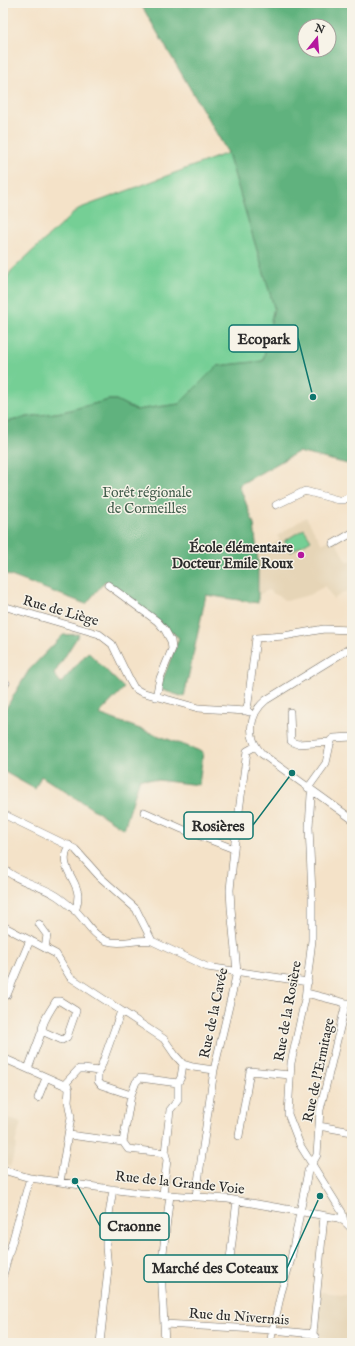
<svg xmlns="http://www.w3.org/2000/svg" width="355" height="1346" font-family="'IM FELL English',serif">
<style>
.built{fill:#e6d5b7}
.green{fill:#75cf95;stroke:#507d60}
.forest{fill:#60b27e;stroke:#466e54;fill-rule:evenodd}
.lines{fill:none;stroke-linecap:round;stroke-linejoin:round}
.minor-casing{stroke:#716b62;stroke-width:8}
.minor{stroke:#fff;stroke-width:7}
.poi-dot{fill:#b5179e;stroke:#f7f3e8;stroke-width:1.5}
.labels{text-anchor:middle;stroke-width:3;stroke-linejoin:round;paint-order:stroke}
.park-label{font-size:14px;fill:#415c4b;stroke:#f7f3e8}
.poi-label{font-size:14px;font-weight:bold;fill:#2b2b2b;stroke:#f7f3e8;text-anchor:end}
.street-label{font-size:14px;fill:#2b2b2b;stroke:#f7f3e8}
.leader{fill:none;stroke:#0f766e;stroke-width:1.5}
.callout-dot{fill:#0f766e;stroke:#f7f3e8;stroke-width:1.5}
.callout{fill:#f7f3e8;stroke:#0f766e;stroke-width:1.5}
.callout-label{font-size:15px;text-anchor:middle;font-weight:bold;fill:#2b2b2b}
</style>
<rect width="100%" height="100%" fill="#f7f3e8"/>
<filter id="ink" filterUnits="userSpaceOnUse"><feTurbulence type="fractalNoise" baseFrequency=".025" numOctaves="2"/><feDisplacementMap in="SourceGraphic" scale="8" xChannelSelector="R" yChannelSelector="G"/><feConvolveMatrix kernelMatrix="1 2 1 2 8 2 1 2 1" color-interpolation-filters="sRGB"/></filter>
<filter id="wash" filterUnits="userSpaceOnUse"><feTurbulence type="fractalNoise" baseFrequency=".012" numOctaves="4" result="noise"/><feDisplacementMap in="SourceGraphic" scale="16" xChannelSelector="R" yChannelSelector="G"/><feGaussianBlur stdDeviation="0.9" result="paint"/><feColorMatrix in="noise" values="0 0 0 0 0 0 0 0 0 0 0 0 0 0 0 0 0 1.4 0 .05"/><feComposite in="paint" operator="in"/></filter>
<g filter="url(#wash)">
<rect width="100%" height="100%" fill="#f4e2c8"/>
<!-- built -->
<path class="built" d="M306 517 322 544 333 538 347 562 352 560V588L333 599 325 586 309 595 286 601 268 590 259 595V551L280 540 277 536Z
M3 1116 21 1123 15 1143 17 1144 10 1167 3 1165Z
M320 1292 352 1295V1342L319 1338 317 1323Z"/>
<!-- green -->
<path class="green" d="M228 153 274 307 263 361 217 366 179 404 136 410 116 400H109L62 412 27 417 3 423V285L11 271 78 209Z
M304 529 311 540 291 552 284 541Z"/>
<!-- forest -->
<path class="forest" d="M140 3H352V465L298 452 239 485 254 524 258 562V603L206 595 184 697 159 689 179 638 105 581 86 604 3 573V423L27 417 62 412 109 400H116L136 410 179 404 217 366 263 361 274 307 228 153ZM305 26H329V50H305Z
M79 634 54 674 61 683 88 652 124 688 99 714 203 752 199 785 140 778 124 829 41 776 35 789 3 771V713L29 670 63 635Z"/>
</g>
<g filter="url(#ink)">
<g class="lines">
<defs>
<path id="minor" d="M276 505 305 491 338 500H343L352 496
M333 544 352 533
M108 585 157 621 165 630 171 641 172 649 160 678 156 697
M3 606 99 634 112 644 129 679 134 688 141 692 198 708 246 711
M352 647 266 700C249 714 246 737 262 754L352 819
M3 681 6 683 3 687
M249 712 246 711 248 703 256 638 284 636 324 629 352 630
M290 712 291 741 297 744 331 742
M308 788 326 763 331 740 334 738 352 737
M312 791 311 795 309 827 312 895V940L305 999 291 1063 288 1114 300 1145 342 1212 344 1221
M144 812 182 829 234 849
M3 814 75 849 100 877 136 909 152 941 207 967 308 982
M69 845C57 867 77 878 78 895 78 900 77 906 75 911
M3 868C16 881 40 885 57 896 63 900 70 906 76 911 86 921 93 936 107 941 122 946 137 938 152 941
M39 924 47 935 45 948
M3 926 56 954 70 977 164 1039 175 1055 183 1064 193 1067 214 1070
M306 993 346 1003H352
M7 995 30 940
M3 1058 64 1085
M28 1069 42 1031C42 1021 51 1010 56 1001H60L76 1011 67 1037 62 1040 42 1031
M98 1071V1081L101 1085 131 1095 136 1082 140 1078 178 1083
M38 1098 46 1078
M319 1126 352 1132
M69 1135 123 1142 128 1149 165 1153
M239 1136 250 1071 290 1075
M123 1142 131 1095
M3 1170 30 1178 140 1193 228 1199 338 1218 344 1221 352 1229
M60 1182 71 1117 68 1101 69 1090 68 1087 64 1085 79 1069H84L98 1071 101 1067 121 1011
M163 1194 167 1160 165 1153 170 1110 178 1100V1083L181 1077 183 1064
M196 1196 214 1070 237 972 231 908 230 890 234 849 247 751 256 746
M230 1259 237 1200
M3 1275 30 1178
M164 1324 273 1330 313 1334
M100 1343 108 1269 106 1247V1234L113 1189
M165 1343 161 1269 170 1195
M270 1343 281 1293 291 1259 308 1171 317 1155 320 1110 346 1003
M316 1343V1338L313 1334 324 1216"/>
</defs>
<!-- minor casing -->
<use href="#minor" class="minor-casing"/>
<!-- minor -->
<use href="#minor" class="minor"/>
</g>
</g>
<!-- markers -->
<circle class="poi-dot" cx="301" cy="555" r="4"/>
<g class="labels">
<!-- park labels -->
<g class="park-label">
<text x="147" y="497">Forêt régionale<tspan x="147" dy="16">de Cormeilles</tspan></text>
</g>
<!-- poi labels -->
<g class="poi-label">
<text x="293" y="552">École élémentaire<tspan x="293" dy="16">Docteur Emile Roux</tspan></text>
</g>
<!-- street labels -->
<g class="street-label">
<text transform="translate(61 610) rotate(16)" y="5">Rue de Liège</text>
<text transform="translate(287 1011) rotate(-80)" y="5">Rue de la Rosière</text>
<text transform="translate(213 1013) rotate(-78)" y="5">Rue de la Cavée</text>
<text transform="translate(318 1070) rotate(-78)" y="5">Rue de l'Ermitage</text>
<text transform="translate(180 1182) rotate(6)" y="5">Rue de la Grande Voie</text>
<text transform="translate(239 1316) rotate(4)" y="5">Rue du Nivernais</text>
</g>
</g>
<!-- callouts -->
<path class="leader" d="M313 397L298 338M292 773L253 825M75 1181L100 1226M320 1196L287 1268"/>
<g class="callout-dot">
<circle cx="313" cy="397" r="4"/>
<circle cx="292" cy="773" r="4"/>
<circle cx="75" cy="1181" r="4"/>
<circle cx="320" cy="1196" r="4"/>
</g>
<g class="callout">
<rect x="229" y="325" width="69" height="27" rx="4"/>
<rect x="184" y="812" width="69" height="27" rx="4"/>
<rect x="100" y="1213" width="69" height="27" rx="4"/>
<rect x="144" y="1255" width="143" height="27" rx="4"/>
</g>
<g class="callout-label">
<text x="264" y="344">Ecopark</text>
<text x="218" y="831">Rosières</text>
<text x="134" y="1231">Craonne</text>
<text x="215" y="1273">Marché des Coteaux</text>
</g>
<!-- margin -->
<rect width="355" height="1346" fill="none" stroke="#f7f3e8" stroke-width="16"/>
<!-- north arrow -->
<g transform="translate(317 38) rotate(17)"><circle r="19" fill="#f7f3e8" stroke="#a5a39c"/>
<path d="M0-3L7 15L0 10L-7 15Z" fill="#b5179e"/>
<text y="-6" font-size="11" font-weight="bold" text-anchor="middle" fill="#2b2b2b">N</text>
</g>
</svg>
